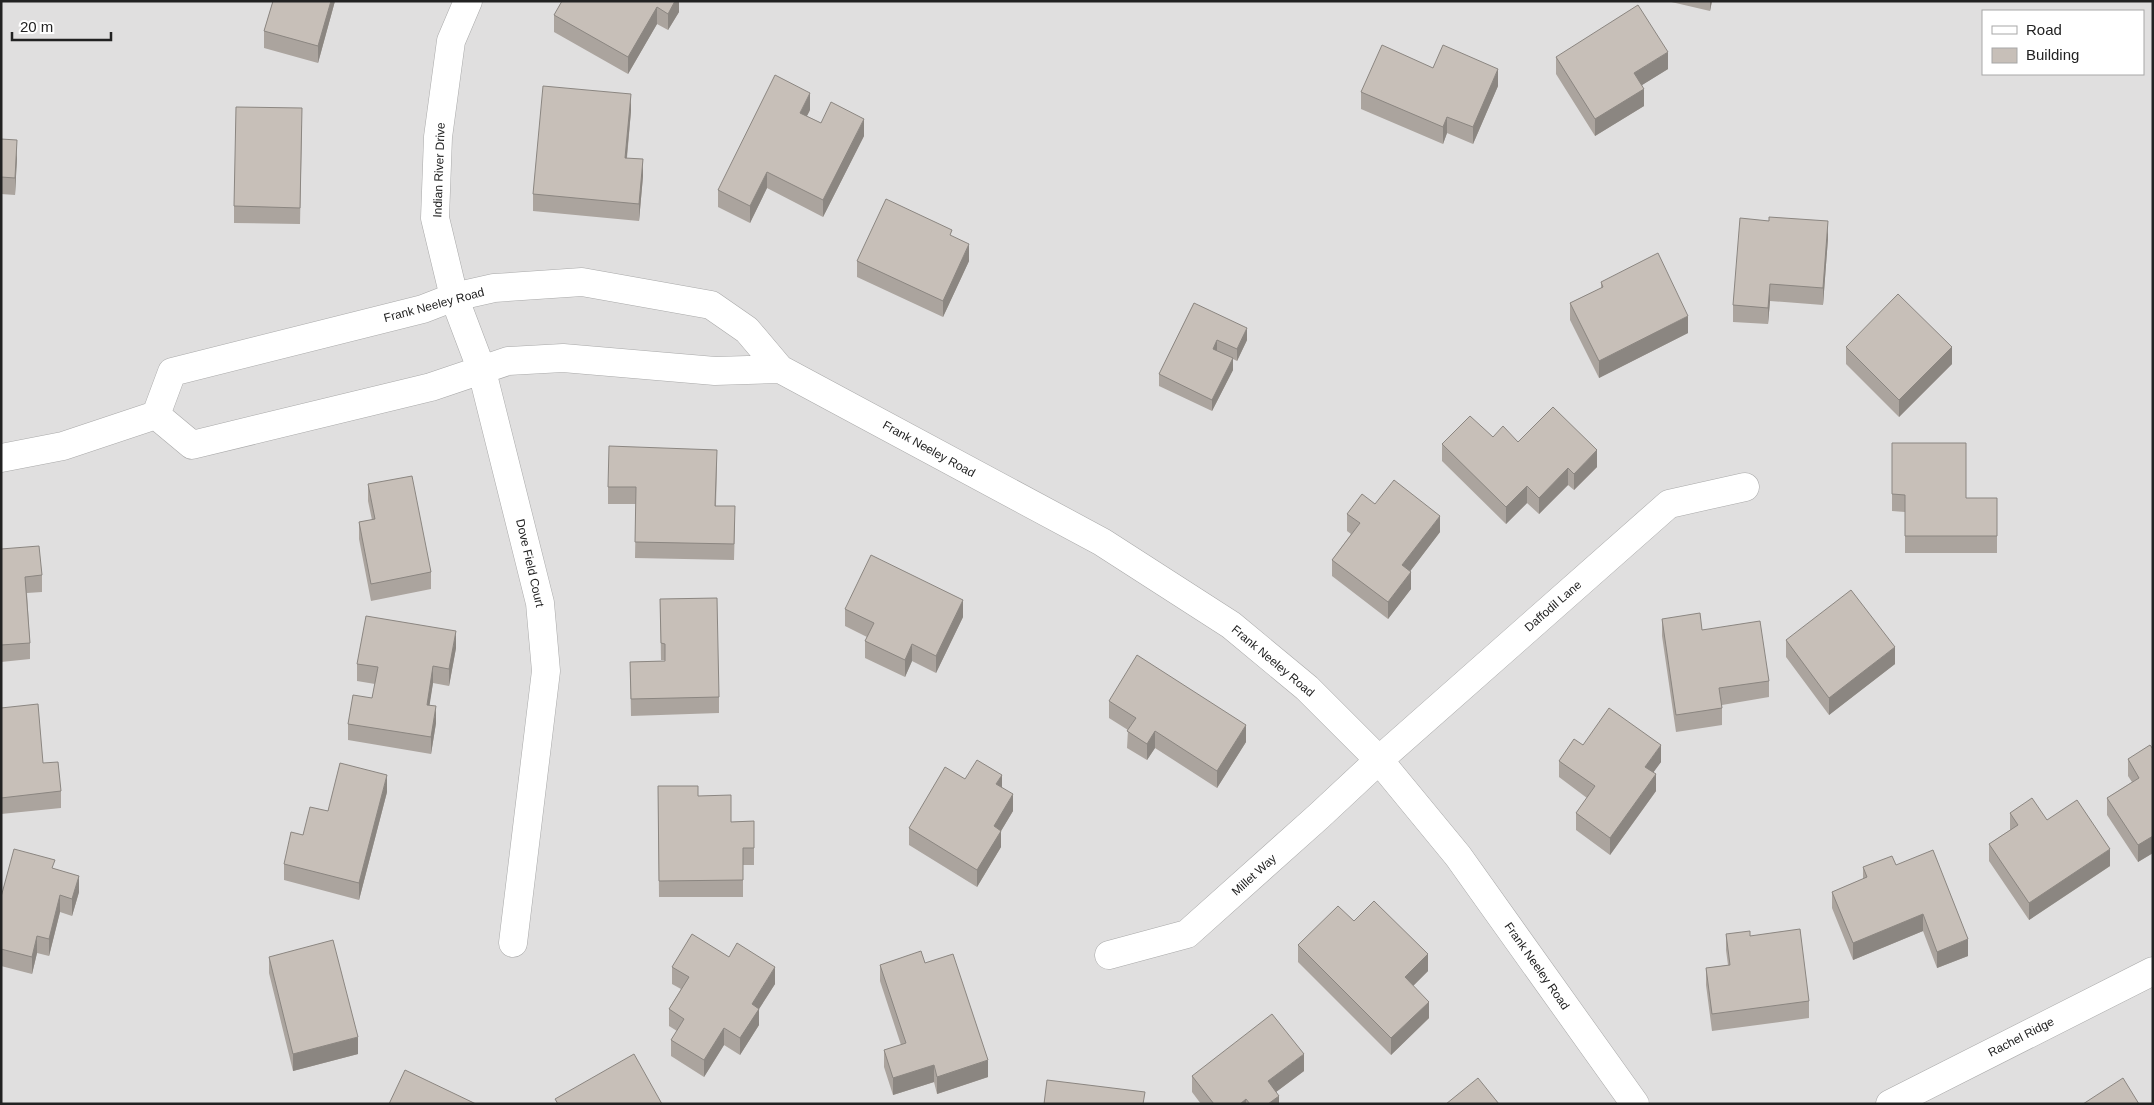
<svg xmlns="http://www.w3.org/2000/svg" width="2154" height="1105" font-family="Arial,sans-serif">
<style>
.residential{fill:#e0dfdf;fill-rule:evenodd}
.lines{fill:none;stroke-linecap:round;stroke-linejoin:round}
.street-casing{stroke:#a9a9a9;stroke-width:29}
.street{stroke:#fff;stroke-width:28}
.wall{fill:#aba49e}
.shaded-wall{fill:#8b8681}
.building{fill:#c7bfb8;stroke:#8b8681}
.labels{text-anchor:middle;stroke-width:4.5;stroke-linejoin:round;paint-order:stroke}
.street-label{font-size:12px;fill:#222;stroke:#fff}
</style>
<rect width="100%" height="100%" fill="#f2efe9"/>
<!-- residential -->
<path class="residential" d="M1 1H2153V1104H1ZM1983 11H2143V74H1983Z"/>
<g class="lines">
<defs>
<path id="street" d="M468 1 451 41 438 137 435 218 454 297 482 371 540 603 546 671 513 943
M156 415 172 372 423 309 454 297 494 288 582 282 711 305 747 330 780 369 1102 542 1231 625 1307 688 1379 760 1458 856 1635 1104
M156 415 192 445 431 387 508 361 563 358 715 371 780 369
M1 458 63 446 156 415
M1109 955 1187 934 1319 816 1379 760 1669 504 1745 487
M1890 1104 2153 971"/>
</defs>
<!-- street casing -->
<use href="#street" class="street-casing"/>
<!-- street -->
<use href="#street" class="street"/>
</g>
<!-- wall -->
<path class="wall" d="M273 1H335L318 63 264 48V31Z
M679 1V12L668 30 657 24 628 74 554 32V15Z
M1667 1H1712L1710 11Z
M1556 57 1668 69 1642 85 1644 106 1595 136 1556 74Z
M1433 68 1498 86 1473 144 1447 133 1443 144 1361 109V92Z
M810 110 807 116 821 123 864 136 823 217 767 188 750 223 718 207V190Z
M631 111 627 158 643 176 639 221 533 211V194Z
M302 125 300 224 234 223V206Z
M1 139 17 157 15 195 1 194Z
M1828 238 1823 305 1770 301 1768 324 1733 322V305Z
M857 261H969L943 317 857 277Z
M1601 282 1688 333 1599 378 1570 320V303L1601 288Z
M1194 303 1247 340 1237 361 1233 359V370L1212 411 1159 386V374Z
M1846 347 1952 364 1899 417 1846 364Z
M1493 437 1518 442 1597 467 1574 490 1568 485 1539 514 1527 503 1506 524 1442 461V444Z
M1892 443 1966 498H1997V553H1905V512L1892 511Z
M717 466 716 506 735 523 734 560 635 558 636 504H608V487Z
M368 484 431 572V589L371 601 359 539V522L372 520 368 501Z
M1375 504 1440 532 1410 571 1411 589 1388 619 1332 576V560L1351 534 1347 531V514Z
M1 549 42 575V592L27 593 30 643V659L1 662Z
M660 599 719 697V713L631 716 630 662 665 661V660H661Z
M845 609 963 617 936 673 912 661 905 677 865 658V641L867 637 845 626Z
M1662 619 1702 630 1769 681V697L1722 705V725L1676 732 1662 636Z
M1786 640 1895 664 1829 715 1786 657Z
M456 648 449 686 433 683 429 705 436 723 431 754 348 740V724L372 698 375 684 357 681V664Z
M1109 701 1246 742 1217 788 1155 748 1147 760 1127 748 1128 730 1109 718Z
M1 708 43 763 61 791V808L1 814Z
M1583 745 1661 762 1653 772 1656 791 1610 855 1576 830V813L1587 798 1559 777V761Z
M2153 749V853L2138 862 2107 815V798L2132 782 2128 776V759Z
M965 779 1002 788 1013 811 1001 831V847L977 887 909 845V828Z
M658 786 698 796 731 822 754 821V865H743V897H659Z
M387 792 359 900 284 880V864L303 835 328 811Z
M2010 813 2047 820 2110 866 2029 920 1989 861V844L2010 830Z
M1896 865 1968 956 1937 968 1923 931 1853 960 1832 908V892L1863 879V867Z
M55 869 79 892 72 916 60 912 49 956 37 953 32 974 1 966V897Z
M1354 921 1428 971 1413 986 1429 1018 1391 1055 1298 962V945Z
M1726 934 1750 936 1809 1001V1018L1712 1031 1706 985V968L1728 965 1726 950Z
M269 957 358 1054 293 1071 269 973Z
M925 963 988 1077 937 1094 934 1082 893 1095 884 1067V1050L901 1045 880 981V965Z
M672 967 775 984 759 1009V1025L740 1055 724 1045 704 1077 671 1056V1040L677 1031 669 1026V1009L681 989 672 984Z
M1304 1071 1276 1092 1279 1104H1201L1192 1092V1076Z"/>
<!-- shaded-wall -->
<path class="shaded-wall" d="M331 1H335L318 63V46Z
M675 1H679V12L668 30V14Z
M1710 1H1712L1710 11Z
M657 7V24L628 74V57Z
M1668 52V69L1634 90V73Z
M1498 69V86L1473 144V127Z
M1644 89V106L1595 136V119Z
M810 93V110L800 129V113Z
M631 94V111L625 175V158Z
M1447 117V133L1443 144V127Z
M864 119V136L823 217V200Z
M17 140V157L15 195V178Z
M643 159V176L639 221V204Z
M767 172V188L750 223V206Z
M1828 221V238L1823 305V288Z
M969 244V261L943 317V301Z
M1770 284V301L1768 324V308Z
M1688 316V333L1599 378V361Z
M1247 328V340L1237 361V349Z
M1217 340V351L1213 349Z
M1952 347V364L1899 417V400Z
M1233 358V370L1212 411V400Z
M1597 450V467L1574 490V474Z
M1568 468V485L1539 514V498Z
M1527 486V503L1506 524V507Z
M1440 516V532L1402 582V565Z
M1411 572V589L1388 619V602Z
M963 600V617L936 673V656Z
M456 631V648L449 686V669Z
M912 644V661L905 677V660Z
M1895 647V664L1829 715V698Z
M433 666V683L427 722V705Z
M436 706V723L431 754V737Z
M1246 725V742L1217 788V771Z
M1155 731V748L1147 760V744Z
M1661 745V762L1645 784V767Z
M1656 774V791L1610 855V838Z
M387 775V792L359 900V883Z
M1002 775V792L996 784Z
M1013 794V811L1001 831V847L977 887V870L994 826Z
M2153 836V853L2138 862V845Z
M2110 849V866L2029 920V903Z
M79 876V892L72 916V899Z
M60 895V912L49 956V939Z
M1923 914V931L1853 960V943Z
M37 936V953L32 974V957Z
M1968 939V956L1937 968V952Z
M1428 954V971L1405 994V977Z
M775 967V984L759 1009V1025L740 1055V1038L752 1004Z
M1429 1002V1018L1391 1055V1038Z
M724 1028V1045L704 1077V1060Z
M358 1037V1054L293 1071V1054Z
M1304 1054V1071L1268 1098V1081Z
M988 1060V1077L937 1094V1077Z
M934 1065V1082L893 1095V1078Z
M1279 1096V1104H1268Z
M1246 1099V1104H1240Z"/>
<!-- building -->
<path class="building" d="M273 1H331L318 46 264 31Z
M562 1H675L668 14 657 7 628 57 554 15Z
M1638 5 1668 52 1634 73 1644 89 1595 119 1556 57Z
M1382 45 1433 68 1443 45 1498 69 1473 127 1447 117 1443 127 1361 92Z
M775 75 810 93 800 113 821 123 831 102 864 119 823 200 767 172 750 206 718 190Z
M543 86 631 94 625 158 643 159 639 204 533 194Z
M236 107 302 108 300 208 234 206Z
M1 139 17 140 15 178 1 177Z
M886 199 952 230 950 235 969 244 943 301 857 261Z
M1769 217 1828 221 1823 288 1770 284 1768 308 1733 305 1740 218 1769 221Z
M1658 253 1688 316 1599 361 1570 303 1603 287 1601 282Z
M1898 294 1952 347 1899 400 1846 347Z
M1194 303 1247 328 1237 349 1217 340 1213 349 1233 358 1212 400 1159 374Z
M1553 407 1597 450 1574 474 1568 468 1539 498 1527 486 1506 507 1442 444 1470 416 1493 437 1503 426 1518 442Z
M1892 443H1966V498H1997V536H1905V495L1892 494Z
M609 446 717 450 715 506H735L734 544 635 542 636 487H608Z
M412 476 431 572 371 584 359 522 375 519 368 484Z
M1394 480 1440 516 1402 565 1411 572 1388 602 1332 560 1360 523 1347 514 1362 494 1375 504Z
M39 546 42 575 25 577 30 643 1 645V549Z
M871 555 963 600 936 656 912 644 905 660 865 641 874 623 845 609Z
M1851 590 1895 647 1829 698 1786 640Z
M717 598 719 697 631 699 630 662 665 661V644L661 643 660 599Z
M1700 613 1702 630 1760 621 1769 681 1719 688 1722 708 1676 715 1662 619Z
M366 616 456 631 449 669 433 666 427 705 436 706 431 737 348 724 353 695 372 698 378 667 357 664Z
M1137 655 1246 725 1217 771 1155 731 1147 744 1127 731 1136 718 1109 701Z
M38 704 43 763 58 762 61 791 1 798V708Z
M1609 708 1661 745 1645 767 1656 774 1610 838 1576 813 1595 786 1559 761 1574 739 1583 745Z
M2150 745 2153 749V836L2138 845 2107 798 2139 778 2128 759Z
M977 760 1002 775 996 784 1013 794 994 826 1001 831 977 870 909 828 945 767 965 779Z
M340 763 387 775 359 883 284 864 291 832 303 835 310 807 328 811Z
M658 786H698V796L731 795V822L754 821V848H743V880L659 881Z
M2032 798 2047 820 2077 800 2110 849 2029 903 1989 844 2018 825 2010 813Z
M14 849 55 860 52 868 79 876 72 899 60 895 49 939 37 936 32 957 1 949V897Z
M1933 850 1968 939 1937 952 1923 914 1853 943 1832 892 1867 877 1863 867 1892 856 1896 865Z
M1374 901 1428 954 1405 977 1429 1002 1391 1038 1298 945 1338 906 1354 921Z
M1800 929 1809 1001 1712 1014 1706 968 1730 965 1726 934 1750 931V936Z
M692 934 729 957 737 943 775 967 752 1004 759 1009 740 1038 724 1028 704 1060 671 1040 684 1019 669 1009 689 977 672 967Z
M333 940 358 1037 293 1054 269 957Z
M921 951 925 963 953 954 988 1060 937 1077 934 1065 893 1078 884 1050 906 1043 880 965Z
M1272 1014 1304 1054 1268 1081 1279 1096 1268 1104H1250L1246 1099 1240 1104H1214L1192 1076Z
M634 1054 662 1104H558L555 1099Z
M405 1070 476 1104H389Z
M1478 1078 1499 1104H1446Z
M2123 1078 2139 1104H2083Z
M1047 1080 1145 1092 1143 1104H1044Z"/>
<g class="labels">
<!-- street labels -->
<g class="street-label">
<text transform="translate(439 170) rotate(-88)" y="4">Indian River Drive</text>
<text transform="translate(434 305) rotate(-15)" y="4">Frank Neeley Road</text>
<text transform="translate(929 449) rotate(29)" y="4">Frank Neeley Road</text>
<text transform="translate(530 563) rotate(77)" y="4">Dove Field Court</text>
<text transform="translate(1553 606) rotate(-41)" y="4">Daffodil Lane</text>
<text transform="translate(1273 661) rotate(40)" y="4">Frank Neeley Road</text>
<text transform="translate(1254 875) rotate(-42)" y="4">Millet Way</text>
<text transform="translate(1537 966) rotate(55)" y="4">Frank Neeley Road</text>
<text transform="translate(2021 1037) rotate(-27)" y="4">Rachel Ridge</text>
</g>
</g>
<!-- border -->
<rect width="2154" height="1105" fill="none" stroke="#222222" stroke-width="5"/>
<!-- legend -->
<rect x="1982" y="10" width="162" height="65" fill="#ffffff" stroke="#a7a7a7"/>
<rect x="1992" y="26" width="25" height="8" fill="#ffffff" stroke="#a7a7a7"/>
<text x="2026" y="35" font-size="15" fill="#222222">Road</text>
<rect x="1992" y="48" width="25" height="15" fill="#c7bfb8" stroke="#a7a7a7"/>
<text x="2026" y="60" font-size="15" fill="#222222">Building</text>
<!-- scale -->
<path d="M12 32v8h99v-8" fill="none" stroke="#222222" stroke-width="2.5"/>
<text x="20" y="32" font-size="15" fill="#222222" stroke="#ffffff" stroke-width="4" paint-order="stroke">20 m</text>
</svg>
